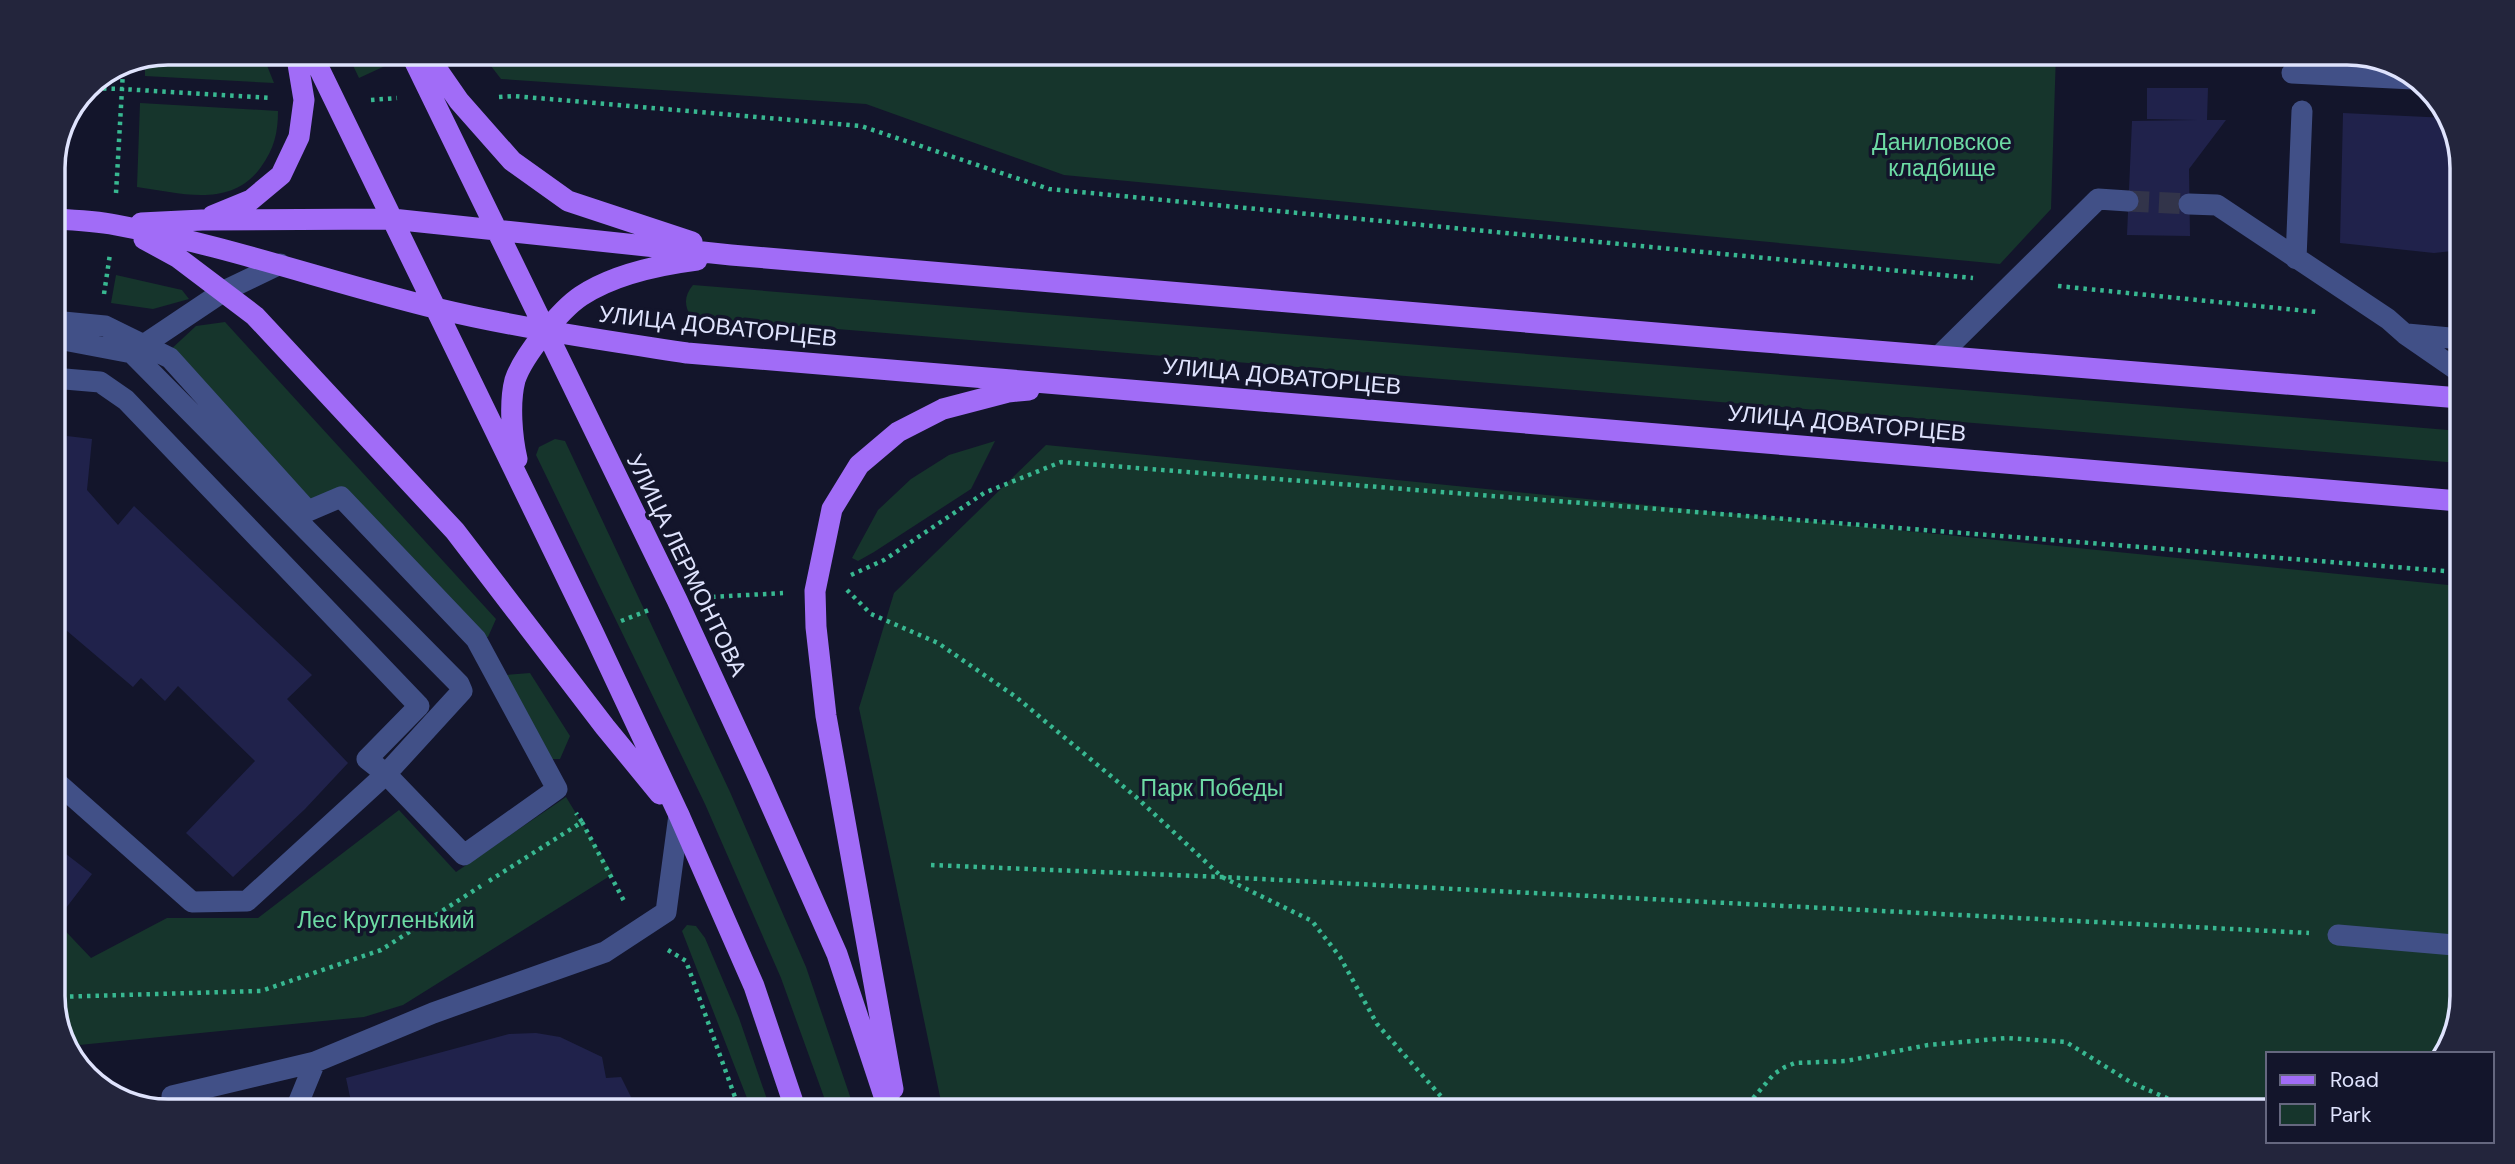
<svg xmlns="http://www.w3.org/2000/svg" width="2515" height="1164" font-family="'DM Sans',sans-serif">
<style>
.green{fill:#16352c}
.building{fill:#20224b}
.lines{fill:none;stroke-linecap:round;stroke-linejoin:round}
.minor-tunnel{stroke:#32344a;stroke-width:21;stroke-dasharray:21 10;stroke-linecap:butt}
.path{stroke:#38b891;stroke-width:4.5;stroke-dasharray:3.5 5;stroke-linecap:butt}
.minor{stroke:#415087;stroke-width:21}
.major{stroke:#a16cf7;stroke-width:21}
.labels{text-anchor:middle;stroke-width:7;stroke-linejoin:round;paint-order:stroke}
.park-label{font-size:23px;fill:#6ddba4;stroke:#13152b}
.street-label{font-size:23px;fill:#dfe3fd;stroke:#13152b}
.rim{fill:none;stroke:#dfe3fd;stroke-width:3.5}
</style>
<rect width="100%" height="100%" fill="#13152b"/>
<!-- green -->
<path class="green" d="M168 53H262L274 83 145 76V62Z
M347 53H379L385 66 359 78Z
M481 53H2056L2051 209 2000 264 1064 175 866 104 501 79Z
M140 103 278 111C278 133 274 149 261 167 231 209 181 193 137 187Z
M116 275 182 290 189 299 153 309 111 303Z
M693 285 2460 431 2459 463 691 317C684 305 684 296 693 285Z
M225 322 496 619 488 637 480 638 342 494 308 508 168 352 196 326Z
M555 439 565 441 730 792 806 967 855 1111H829L781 978 705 804 536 455 539 447Z
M995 441 971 489 874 552 858 561 852 558 878 510 911 479 949 455Z
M1046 445 2458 586 2454 1040 2443 1054H2268V1111H943L859 708 894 593Z
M530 673 570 736 560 759H552L506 675Z
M566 797 613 874 403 1005 364 1017 69 1046 53 1004V918L91 958 167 918H258L399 810 456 872Z
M687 925 696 926 705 938 739 1018 771 1111H752L682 931Z"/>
<!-- building -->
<path class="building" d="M2147 88H2208L2207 120H2226L2189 169 2190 236 2127 235 2132 121 2197 120 2147 119Z
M2343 113 2448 118 2462 161 2461 250 2434 253 2340 243Z
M67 436 92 439 87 490 118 525 134 506 312 675 287 699 348 763 305 809 233 877 186 833 255 761 178 686 165 701 141 678 133 687 53 619V485L63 487Z
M53 844 92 874 66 908 53 899Z
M536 1033 560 1037 602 1057 606 1078 621 1077 638 1111H353L346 1078 509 1034Z"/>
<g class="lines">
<!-- minor-tunnel -->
<path class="minor-tunnel" d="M2128 201 2189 204"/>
<!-- path -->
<path class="path" d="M86 88 122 89 123 71
M499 97 514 96 861 126 1049 189 1973 278
M371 100 397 98
M116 193 122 89 271 98
M2058 286 2317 312
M104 294 110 254
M851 575 884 560 984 493 1061 462 2458 572
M847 590 871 614 938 643 1016 697 1136 797 1222 877 1312 921 1340 957 1377 1024 1454 1111
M712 597 783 593
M621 621 649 610
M582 822 624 901
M931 865 1222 877 2309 933
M489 881 582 822 576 813
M668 950 686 961 740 1111
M53 997 261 991 381 950 481 886
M924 1101 926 1111
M1742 1111 1774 1074 1785 1067 1795 1063 1846 1061 1928 1045 2007 1038 2066 1042 2132 1083 2197 1111"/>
<!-- minor -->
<path class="minor" d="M2292 73 2413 79
M2189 204 2217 205 2388 319 2405 334 2460 372
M2296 259 2302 111
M53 321 105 326 170 358 308 511 341 497 476 639 557 789 464 855 386 774 367 759 419 706 126 400 100 382 53 378
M2407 334 2461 339
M53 338 132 353 459 684 462 691 386 774 247 901 192 902 53 779
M133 352 224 291 280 264
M1940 355 2098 199 2128 201
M2338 935 2454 945
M172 1096 315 1062
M295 1111 315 1062 433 1013 605 952 666 912 679 815"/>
<!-- major -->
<path class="major" d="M311 52 593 632 679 815 754 986 796 1111
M410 52 677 600 759 778 837 954 889 1111
M425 52 459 101 512 161 568 201 692 242
M212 216 251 200 281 175 299 137 304 100 296 52
M53 219C74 220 96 221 116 225 225 245 329 282 435 308 518 328 603 340 687 353L2459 501
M141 223 202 220 392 219 731 255 1739 340 2460 398
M144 239 177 257 255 316 455 531 605 727 660 794
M517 459C512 437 509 403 515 380 523 356 560 310 581 296 614 274 658 265 697 260
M893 1089 826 716 816 627 815 591 832 509 859 465 898 432 943 409 1008 392 1029 390"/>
</g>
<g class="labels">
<!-- park labels -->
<g class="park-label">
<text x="1942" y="150">Даниловское<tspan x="1942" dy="26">кладбище</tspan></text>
<text x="1212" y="796">Парк Победы</text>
<text x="386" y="928">Лес Кругленький</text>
</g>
<!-- street labels -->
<g class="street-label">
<text transform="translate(718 326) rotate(6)" y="8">УЛИЦА ДОВАТОРЦЕВ</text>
<text transform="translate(1282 376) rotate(5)" y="8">УЛИЦА ДОВАТОРЦЕВ</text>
<text transform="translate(1847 423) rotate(5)" y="8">УЛИЦА ДОВАТОРЦЕВ</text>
<text transform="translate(687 565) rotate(64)" y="8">УЛИЦА ЛЕРМОНТОВА</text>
</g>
</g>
<!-- crop -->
<path d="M0 0H2515V1164H0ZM168 65H2347A103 103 0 0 1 2450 168V996A103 103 0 0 1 2347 1099H168A103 103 0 0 1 65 996V168A103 103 0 0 1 168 65Z" fill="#23253c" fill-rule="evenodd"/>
<path class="rim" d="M168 65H2347A103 103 0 0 1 2450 168V996A103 103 0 0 1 2347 1099H168A103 103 0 0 1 65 996V168A103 103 0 0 1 168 65Z"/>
<!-- legend -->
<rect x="2266" y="1052" width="228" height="91" fill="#13152b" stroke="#65677f" stroke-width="2"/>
<rect x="2280" y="1075" width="35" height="10" fill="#a16cf7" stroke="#65677f" stroke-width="2"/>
<text x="2330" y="1087" font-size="21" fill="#dfe3fd">Road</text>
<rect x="2280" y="1104" width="35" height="21" fill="#16352c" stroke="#65677f" stroke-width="2"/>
<text x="2330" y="1122" font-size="21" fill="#dfe3fd">Park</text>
</svg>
